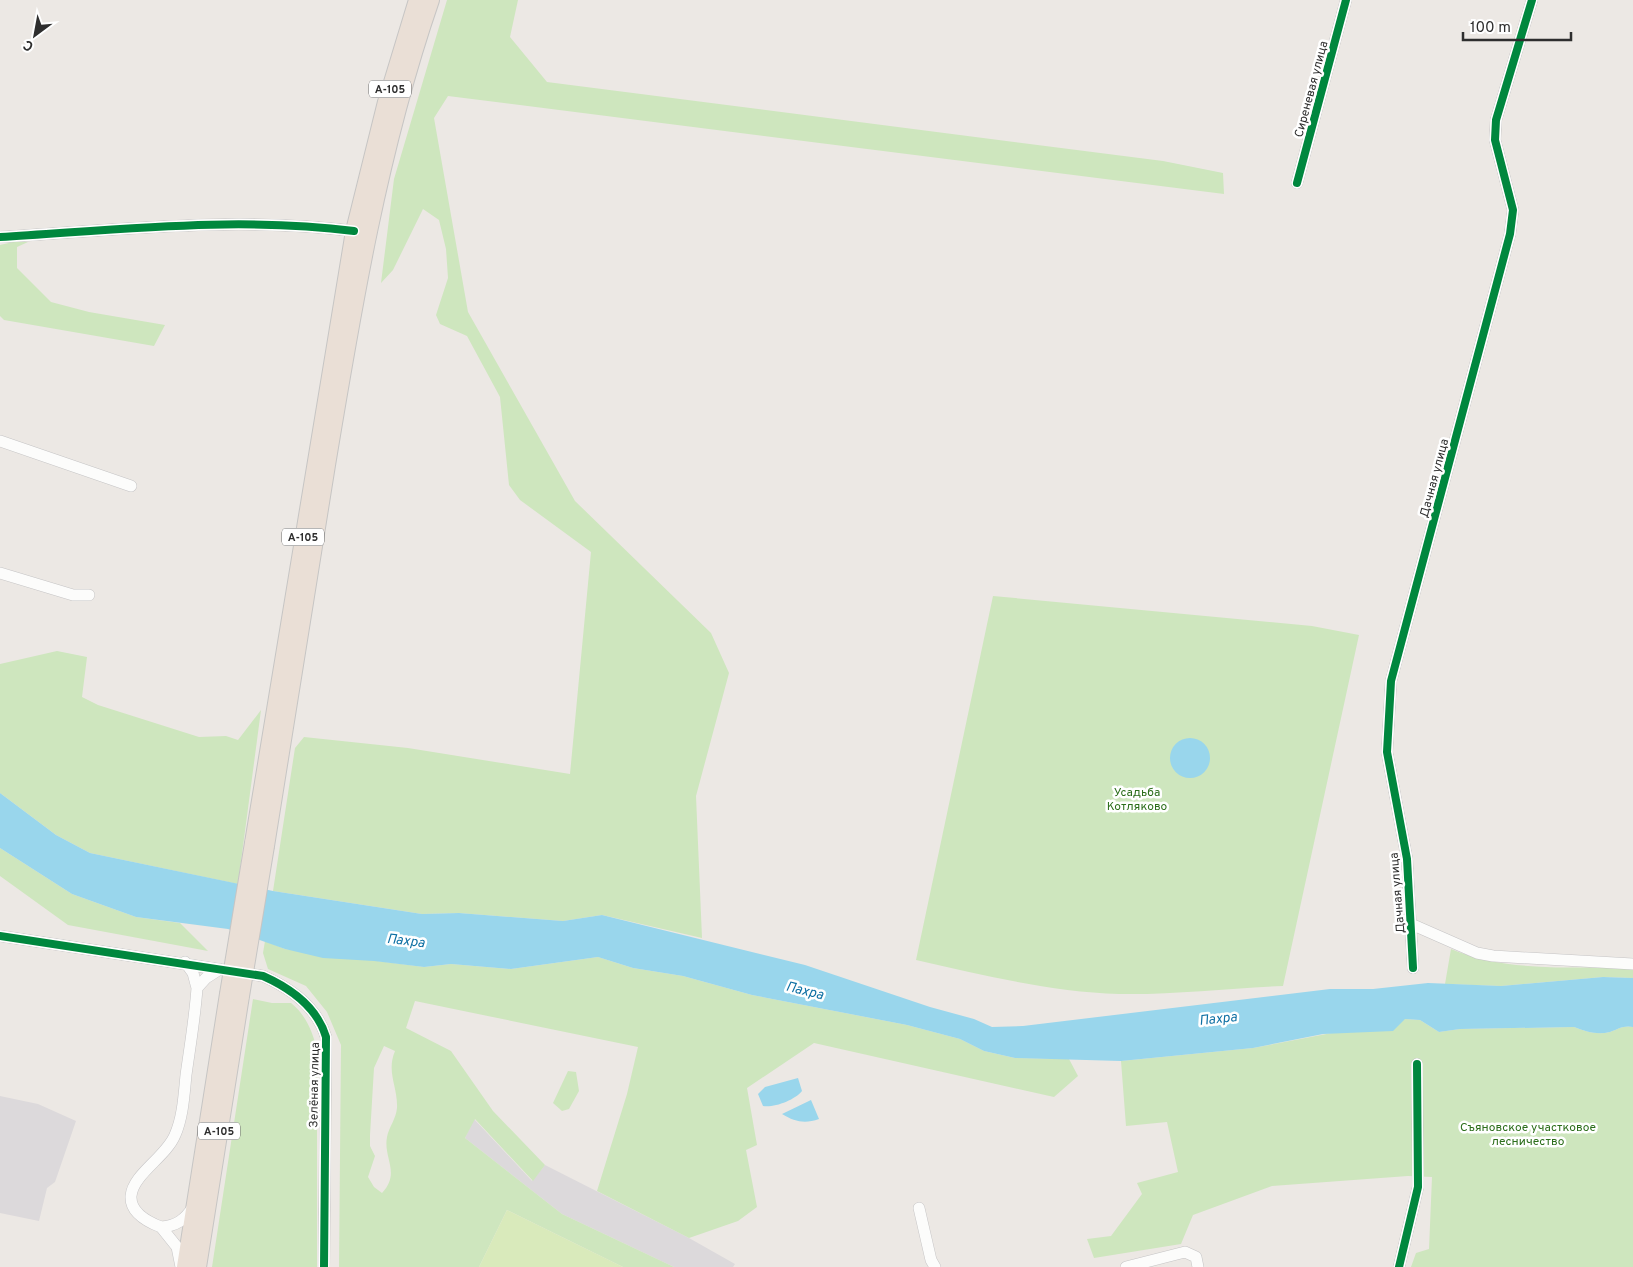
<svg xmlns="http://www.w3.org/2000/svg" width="1633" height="1267" font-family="Overpass,sans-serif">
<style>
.industrial{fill:#dcd9db}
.green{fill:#cee6be;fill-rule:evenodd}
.pitch{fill:#d9eabb}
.water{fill:#99d6ec}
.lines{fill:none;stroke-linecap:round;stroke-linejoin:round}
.minor-casing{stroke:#c5c4c5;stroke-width:12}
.highway-casing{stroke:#c6c5c4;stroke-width:18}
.minor{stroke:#fcfcfb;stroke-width:11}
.highway{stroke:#eadfd6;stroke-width:16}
.highway-bridge-casing{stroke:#c6c5c4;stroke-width:18;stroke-linecap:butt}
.highway-bridge{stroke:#eadfd6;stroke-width:16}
.cycleway-casing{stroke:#fff;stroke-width:11}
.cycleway{stroke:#00873e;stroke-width:8}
.labels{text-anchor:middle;stroke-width:5;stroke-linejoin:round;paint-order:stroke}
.shield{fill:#fff;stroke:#6d6d6d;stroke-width:1}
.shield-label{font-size:11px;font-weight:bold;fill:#2e2e2e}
.street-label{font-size:12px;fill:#2e2e2e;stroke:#fff}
.park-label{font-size:12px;fill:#2c6e1b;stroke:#fff}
.water-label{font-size:14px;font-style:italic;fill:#0d6fa3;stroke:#fff}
</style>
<rect width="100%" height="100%" fill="#ece8e4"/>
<!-- industrial -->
<path class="industrial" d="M0 1096 38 1104 76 1121 55 1182 47 1188 39 1221 0 1213Z
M474 1119 532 1181 545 1165 689 1238 735 1264 733 1267H674L562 1214 465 1138Z"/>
<!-- green -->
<path class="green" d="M447 0H518L510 37 547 82 1163 161 1223 173 1224 194 448 96 434 118 468 312 575 501 711 633 729 673 696 796 702 938 602 915 563 921 459 913 422 914 273 891 295 748 304 737 408 748 570 774 591 552 520 500 509 485 500 397 467 336 440 324 436 315 448 278 446 249 439 220 423 209 393 270 381 283 394 179Z
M13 242H28L17 247V268L51 302 89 312 165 325 154 346 4 320 0 316V245Z
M993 596 1312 626 1359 635 1283 986C1229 988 1173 995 1119 994 1051 992 982 975 916 960Z
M57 651 87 657 82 697 98 705 199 737 226 736 238 740 261 710 238 884 90 853 56 835 0 793V664Z
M0 848 72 894 136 917 180 923 208 951 68 925 0 876Z
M265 941 285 949 424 967 451 964 511 969 598 957 633 968 683 976 752 995 907 1025 960 1039 984 1051 1015 1058 1069 1059 1078 1076 1054 1097 814 1043 747 1088 757 1145 746 1150 757 1207 738 1221 689 1238 597 1191 627 1094 638 1047 415 1001 406 1028 451 1051 493 1111 545 1165 533 1181 475 1119 465 1138 562 1214 674 1267H623L507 1210 479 1267H339L341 1045 327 1012 306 986 268 969 263 953ZM384 1046 395 1051C386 1072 398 1087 397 1108 396 1119 389 1127 387 1137 383 1158 401 1173 382 1193L374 1187 368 1177 375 1156 370 1146V1135L374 1068Z
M1451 949C1507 973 1574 966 1633 968V978L1603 977 1501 986 1445 984Z
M253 999 272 1003H291C306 1015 312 1031 317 1049V1267H212Z
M1405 1019 1420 1020 1439 1032 1460 1029 1574 1027C1587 1032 1597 1035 1610 1032 1618 1029 1624 1025 1633 1027V1267H1411L1416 1253 1429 1249 1432 1177 1408 1176 1272 1186 1193 1215 1181 1244 1094 1258 1087 1239 1111 1236 1142 1194 1137 1183 1178 1172 1167 1122 1126 1126 1121 1061 1253 1048Z
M568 1071 576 1072 579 1091 569 1109 562 1111 553 1103Z"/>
<!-- pitch -->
<path class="pitch" d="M507 1210 623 1267H479Z"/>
<!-- water -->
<path class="water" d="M1170 758a20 20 0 1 1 40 0a20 20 0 1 1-40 0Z
M0 793 56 835 90 853 273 891 422 914 459 913 563 921 602 915 805 965 930 1007 974 1019 992 1027 1023 1026 1330 989H1373L1428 983 1501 986 1603 977 1633 978V1027C1624 1025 1618 1029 1610 1032 1597 1035 1587 1032 1574 1027L1460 1029 1439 1032 1420 1020 1405 1019 1393 1031 1323 1034 1253 1048 1121 1061 1015 1058 984 1051 960 1039 907 1025 752 995 683 976 633 968 598 957 511 969 451 964 424 967 374 961 323 958 285 949 228 929 136 917 72 894 0 848Z
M798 1078 802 1091C795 1100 774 1108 763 1106L758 1094 765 1087Z
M811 1100 819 1119C805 1124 795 1122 782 1114Z"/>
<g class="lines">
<defs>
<path id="minor" d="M1297 183 1346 0
M0 237C117 230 237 216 354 231
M0 441 131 486
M0 573 73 595H89
M1411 924 1477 953 1493 956 1633 964
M0 936 263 976C290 988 317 1007 326 1037L324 1267
M185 962 193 973 197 988C195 1017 190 1046 186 1075 184 1095 183 1117 175 1135 166 1157 133 1174 131 1196 130 1213 148 1222 161 1227 176 1226 185 1220 193 1207
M1413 968 1407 859 1387 752 1391 681 1510 234 1513 210 1495 140 1496 120 1532 0
M197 988 206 978 220 969
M919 1208 931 1260 935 1267
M161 1227 177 1247 181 1267
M1126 1267 1185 1252 1196 1257 1198 1267
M1399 1267 1418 1187 1417 1064"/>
<path id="highway" d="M253 843 354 231 386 102 417 0
M266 846C287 719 307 592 327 465 353 308 379 151 431 0
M185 1267 228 994
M198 1267 241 996"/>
</defs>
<!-- minor casing -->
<use href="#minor" class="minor-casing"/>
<!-- highway casing -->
<use href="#highway" class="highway-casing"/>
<!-- minor -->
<use href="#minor" class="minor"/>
<!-- highway -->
<use href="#highway" class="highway"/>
<defs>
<path id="highway-bridge" d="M228 994 253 843
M241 996 266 846"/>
</defs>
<!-- highway-bridge casing -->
<use href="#highway-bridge" class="highway-bridge-casing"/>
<!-- highway-bridge -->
<use href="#highway-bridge" class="highway-bridge"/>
<defs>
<path id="cycleway" d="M1297 183 1346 0
M0 237C117 230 237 216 354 231
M0 936 263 976C290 988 317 1007 326 1037L324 1267
M1413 968 1407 859 1387 752 1391 681 1510 234 1513 210 1495 140 1496 120 1532 0
M1399 1267 1418 1187 1417 1064"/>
</defs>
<!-- cycleway casing -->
<use href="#cycleway" class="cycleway-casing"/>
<!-- cycleway -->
<use href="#cycleway" class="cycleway"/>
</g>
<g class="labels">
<!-- shield labels -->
<g class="shield">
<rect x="369" y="80.5" width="42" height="17" rx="4"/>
<rect x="282" y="528.5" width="42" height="17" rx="4"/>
<rect x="198" y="1122.5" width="42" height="17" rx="4"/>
</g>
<g class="shield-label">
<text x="390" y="93">А-105</text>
<text x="303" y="541">А-105</text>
<text x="219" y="1135">А-105</text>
</g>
<!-- street labels -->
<g class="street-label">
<text transform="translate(1311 89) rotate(-75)" y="4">Сиреневая улица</text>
<text transform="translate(1434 478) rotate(-75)" y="4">Дачная улица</text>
<text transform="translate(1397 893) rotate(-95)" y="4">Дачная улица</text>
<text transform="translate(314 1085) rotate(-89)" y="4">Зелёная улица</text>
</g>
<!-- park labels -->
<g class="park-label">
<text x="1137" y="796">Усадьба<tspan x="1137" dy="14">Котляково</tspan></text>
<text x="1528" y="1131">Съяновское участковое<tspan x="1528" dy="14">лесничество</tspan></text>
</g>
<!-- water labels -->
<g class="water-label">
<text transform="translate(406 940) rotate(7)" y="5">Пахра</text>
<text transform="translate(805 990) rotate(14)" y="5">Пахра</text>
<text transform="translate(1218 1018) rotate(-6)" y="5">Пахра</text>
</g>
</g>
<!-- north arrow -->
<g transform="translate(35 35) rotate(212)" stroke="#ffffff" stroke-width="4" paint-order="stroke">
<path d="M0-4L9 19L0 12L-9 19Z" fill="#2e2e2e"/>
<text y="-8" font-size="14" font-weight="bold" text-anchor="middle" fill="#2e2e2e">С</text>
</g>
<!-- scale -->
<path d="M1463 32v8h108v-8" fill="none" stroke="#2e2e2e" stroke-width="2.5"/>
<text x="1470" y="32" font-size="15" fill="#2e2e2e" stroke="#ffffff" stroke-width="4" paint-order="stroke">100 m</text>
</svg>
